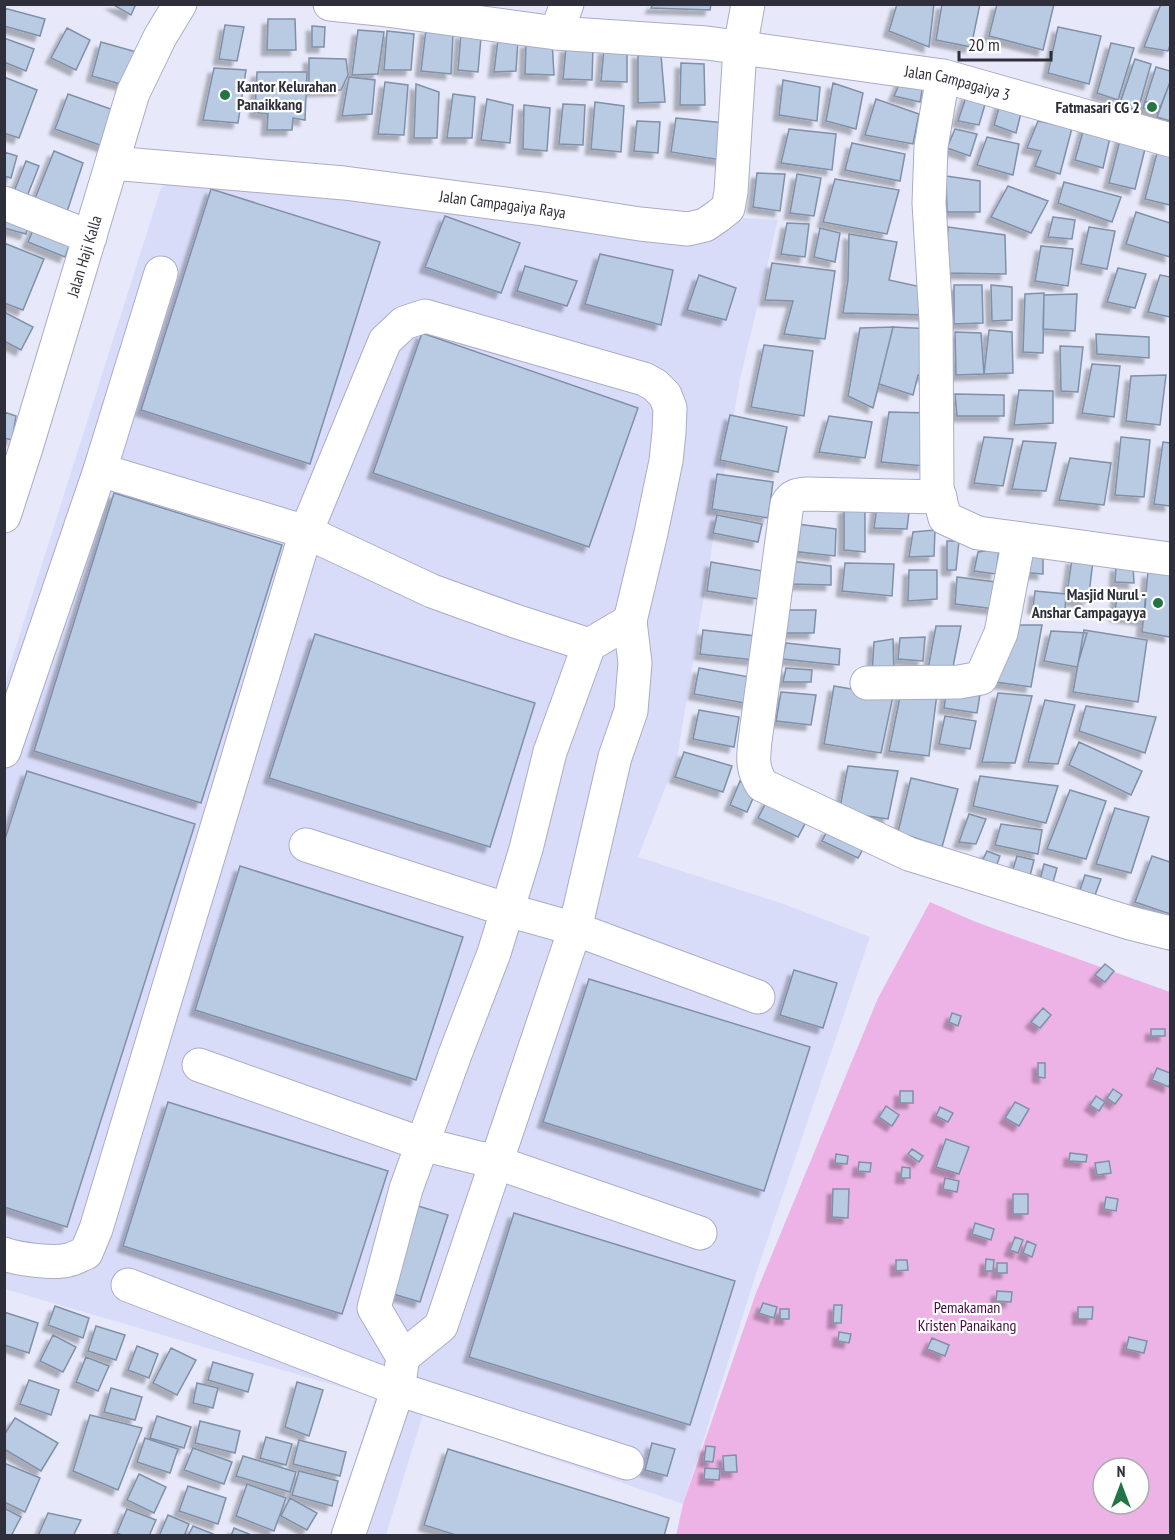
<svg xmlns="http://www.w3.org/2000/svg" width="1175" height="1540" font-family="'PT Sans Narrow',sans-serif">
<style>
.built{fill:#d9dcf9}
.green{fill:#eeb3e6;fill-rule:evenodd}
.building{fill:#b8cbe3;stroke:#7f90a7;stroke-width:1.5;filter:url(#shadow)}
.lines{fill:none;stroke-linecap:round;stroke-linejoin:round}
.minor-casing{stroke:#a9acc7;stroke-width:35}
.minor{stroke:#fff;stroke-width:33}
.poi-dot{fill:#247546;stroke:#fff;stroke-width:2}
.labels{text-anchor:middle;stroke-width:4.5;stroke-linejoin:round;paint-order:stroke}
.street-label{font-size:16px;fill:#2e2f3a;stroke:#fff}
.poi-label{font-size:16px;font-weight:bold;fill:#2e2f3a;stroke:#fff;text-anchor:end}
.park-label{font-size:16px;fill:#470a43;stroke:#fff}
</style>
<defs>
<filter id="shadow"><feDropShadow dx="-5.5" dy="5.5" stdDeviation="1.5" flood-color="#0004"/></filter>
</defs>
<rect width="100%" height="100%" fill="#e7e9fa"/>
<!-- built -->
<path class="built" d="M171 178 392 197 778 220 740 379 677 758 638 857 781 903 870 937 757 1271 683 1504 423 1414 386 1535H333L375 1397 5 1289V681L161 188Z"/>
<!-- green -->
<path class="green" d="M930 902 976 922 1170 992V1535L676 1536 683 1504 756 1293 878 998ZM1103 1468H1139V1504H1103Z"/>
<!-- building -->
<path class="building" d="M112 4H136L131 15Z
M653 4H711L710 10 651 8Z
M897 4H934L929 47 889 31Z
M942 4H980L971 47 936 40Z
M997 4H1054L1043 50 989 36Z
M1161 4H1170V45L1168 51 1144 47Z
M4 8 45 19 40 36 4 26Z
M268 19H295L296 50H267Z
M225 25 244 27 237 61 219 59Z
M312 26 325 27 324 47H312Z
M1058 27 1101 36 1089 84 1048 73Z
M67 28 90 40 76 70 51 58Z
M426 29 453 33 451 74 421 71Z
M358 30 384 32 378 74 352 75Z
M387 31 414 34 411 70H384Z
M461 33 481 37 478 72 458 70Z
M4 38 34 49 26 71 4 62Z
M498 39H518L516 71 494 72Z
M552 40 554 75 525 74 526 43Z
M101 42 140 53 131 87 92 76Z
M1111 43 1134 48 1118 100 1097 93Z
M566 47H593L592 80 563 79Z
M627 48V82L601 81 604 49Z
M638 53 661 55 665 102 638 103Z
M309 58 346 59 348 75 341 90 309 91Z
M1135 59 1151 64 1138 110 1119 106Z
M681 63 704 64 705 105H680Z
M1156 67 1170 71V82L1158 113 1143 108Z
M214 68 246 70 238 123 203 120Z
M257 72H307L305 120 293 118 292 130H267L268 114 255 112Z
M4 77 37 90 19 138 4 133Z
M349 77 375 80 372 114 342 116Z
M902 78 924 80 920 102 894 96Z
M783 80 820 87 817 121 779 115Z
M385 82 408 85 404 135 378 134Z
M1170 82V121L1157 117Z
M833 83 863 93 856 129 826 121Z
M416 84 439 92 437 138H414Z
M68 94 122 113 111 149 55 129Z
M453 94 475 97 472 138H447Z
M967 94 986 101 979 125 958 121Z
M1003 94 1024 101 1016 133 994 125Z
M487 99 513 105 510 143 481 140Z
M876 99 919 114 913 144 865 135Z
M1145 101 1161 107 1158 113 1143 108Z
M595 102 624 106 621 152 591 149Z
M563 104 585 105 583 145 559 144Z
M524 105 550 108 547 151 523 149Z
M676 118 725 123 721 160 671 152Z
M637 121 660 122 658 153 634 151Z
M1038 121 1072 128 1060 174 1035 166 1041 151 1027 148Z
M1086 121 1112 129 1103 168 1075 160Z
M789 129 836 134 832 170 781 163Z
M955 129 977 134 970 156 947 148Z
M1121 136 1146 145 1135 189 1109 183Z
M987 137 1019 144 1013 175 977 165Z
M852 143 905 154 900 181 845 170Z
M1158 149 1170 154V205L1145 199Z
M54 151 83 163 65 218 32 206Z
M4 152 17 156 11 178 4 176Z
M26 161 39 166 26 199 13 194Z
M757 173 785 174 780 211 753 207Z
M797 174 821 178 814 216 790 213Z
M946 176 980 181V212H947Z
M835 179 899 190 887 234 823 222Z
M1064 182 1121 197 1112 222 1058 203Z
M1008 186 1048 201 1031 233 991 217Z
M211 189 380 242 310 464 141 410Z
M4 211 30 218 26 234 4 228Z
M1136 212 1170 223V257L1126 244Z
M445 216 520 243 501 293 425 267Z
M1053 217 1075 220 1072 239 1048 237Z
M37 221 73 236 65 257 28 242Z
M787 223 809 224 805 257 781 254Z
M948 227 1005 235 1006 274 945 273Z
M1089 227 1115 231 1107 269 1081 264Z
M820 228 840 233 835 262 814 257Z
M849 234 897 242 889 280 926 288 927 315 843 313 848 280Z
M4 243 44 259 23 310 4 303Z
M1041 246 1073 249 1068 286 1035 281Z
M600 254 673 270 661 325 585 304Z
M772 263 835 271 825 339 784 334 793 301 765 300Z
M525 266 577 281 567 306 517 291Z
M1118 268 1146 274 1135 308 1107 302Z
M699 275 736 288 726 320 687 310Z
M1160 275 1170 277V317L1148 312Z
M954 285H982L983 323 954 324Z
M991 285 1012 287V320L992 321Z
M1044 293 1043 353 1023 352 1025 294Z
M1077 294 1075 331 1043 329 1044 295Z
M4 312 33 327 21 350 4 341Z
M893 327 879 384 873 408 848 396 860 328Z
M893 327 933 329 934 378 918 375 913 395 879 384Z
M989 330 1012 332 1013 373 984 374Z
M955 332 981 333 984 374 956 375Z
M422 333 638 408 589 547 373 473Z
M1096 334 1149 337V358L1097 354Z
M764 345 813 351 804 416 751 407Z
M1060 346 1083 347 1078 392 1061 391Z
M1092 364 1120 366 1114 417 1082 413Z
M1166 375 1160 425 1126 421 1131 376Z
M1019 390 1053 391V423L1014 425Z
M955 394 1004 395V416H957Z
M4 412 16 416 12 440 4 438Z
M889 412 930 413 924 466 881 462Z
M730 415 787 427 778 472 720 460Z
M829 416 872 422 865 458 819 452Z
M984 437 1013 439 1003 486 974 483Z
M1121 437 1150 440 1144 497 1115 495Z
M1023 441 1056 443 1046 491 1012 489Z
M1163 442 1170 443V506L1154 504Z
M1070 458 1111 463 1104 505 1059 500Z
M717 474 773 482 768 518 712 509Z
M114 493 282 545 201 803 34 751Z
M865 502V552L844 550V509Z
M910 504 907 529 874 528 877 506Z
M717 515 762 524 758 542 713 533Z
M797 524 836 529 835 556 791 551Z
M935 530 934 556 909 557 913 532Z
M947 541H959L956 570H947Z
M999 549 996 574 974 571 978 552Z
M1024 549 1043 553V574L1019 572Z
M1072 559 1093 561 1088 602 1066 600Z
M791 561 831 566V585L788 584Z
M711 562 763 571 758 599 707 591Z
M845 563 894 564 892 596 842 591Z
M1116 566H1133L1134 583 1115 582Z
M909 570H937V599L908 601Z
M1148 572 1170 575V637L1142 632Z
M957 577 996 582 995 609 955 604Z
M1035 591 1066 594 1065 610 1033 608Z
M1117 592 1146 596 1144 620 1115 616Z
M788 610H816L814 633H783Z
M1008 625H1042L1031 687 995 682Z
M936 626H961L952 672 928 669Z
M703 630 756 636 754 660 700 654Z
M1084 630 1147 640 1138 702 1073 692Z
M1051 631 1087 633 1077 667 1044 661Z
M315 634 535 703 490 847 269 778Z
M925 637 923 661 898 659 900 638Z
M893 639 894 675 872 674 874 642Z
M786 643 840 649 839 665 782 659Z
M699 668 755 678 750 704 694 694Z
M786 668 812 670 811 682H783Z
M834 686 893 696 881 753 824 744Z
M947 688 980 694 977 713 944 708Z
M781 692 816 695 811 725 776 721Z
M901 692 937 694 929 756 889 751Z
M998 693 1032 696 1015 763 982 762Z
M1045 700 1075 705 1058 764 1028 762Z
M1086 706 1156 717 1145 753 1079 731Z
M699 710 739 717 734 747 693 739Z
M945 716 976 721 970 749 939 744Z
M1079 742 1142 771 1131 795 1069 765Z
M684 752 732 766 723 792 675 777Z
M848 766 898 771 888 819 839 812Z
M27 771 195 824 67 1227 4 1207V842Z
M980 776 1058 786 1046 823 973 806Z
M911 778 958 789 942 847 898 832Z
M740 781 757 789 747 812 730 805Z
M1070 790 1106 801 1086 859 1047 849Z
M768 799 808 818 798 837 758 818Z
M1115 808 1149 817 1131 873 1096 864Z
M969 814 986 819 976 844 959 842Z
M1001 824 1042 830 1038 854 995 845Z
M828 829 864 847 858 858 822 841Z
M987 851 1000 856 994 872 979 868Z
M1017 856 1034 860 1028 884 1010 879Z
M1152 856 1170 862V914L1135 902Z
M1044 864 1057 868 1052 886 1039 884Z
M240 866 463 937 416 1080 195 1010Z
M1085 875 1101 879 1095 895 1080 890Z
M1105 964 1114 971 1105 982 1095 975Z
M794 970 837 983 823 1028 780 1015Z
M589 979 810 1047 764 1191 543 1122Z
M1043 1008 1051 1015 1040 1028 1031 1022Z
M952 1013 961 1016 958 1026 949 1022Z
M1151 1029H1165V1036H1151Z
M1038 1063H1045V1078L1038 1077Z
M1157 1068 1170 1073V1082L1169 1087 1152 1080Z
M1113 1089 1122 1095 1115 1104 1107 1098Z
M900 1091H913V1103H900Z
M1096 1096 1105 1102 1099 1111 1090 1105Z
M168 1102 388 1171 342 1314 123 1246Z
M1015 1102 1029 1109 1019 1126 1005 1118Z
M886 1106 899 1115 892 1126 879 1117Z
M940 1107 953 1113 948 1122 936 1116Z
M946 1139 969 1147 959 1174 936 1167Z
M912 1149 923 1156 919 1162 908 1154Z
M1070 1153 1087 1155 1086 1162 1069 1161Z
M836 1154 848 1156 847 1164 835 1163Z
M1109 1161 1111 1173 1097 1175 1095 1163Z
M859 1162 871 1163 870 1172 858 1171Z
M902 1167 910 1168V1178H901Z
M945 1178 959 1181 957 1192 943 1189Z
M833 1189H849L848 1218 832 1217Z
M1013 1194H1028V1214H1013Z
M1106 1197 1118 1199 1116 1211 1104 1209Z
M418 1206 448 1215 420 1302 390 1293Z
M514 1213 735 1281 690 1425 469 1357Z
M975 1223 994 1229 991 1240 972 1234Z
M1015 1237 1023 1240 1018 1253 1010 1250Z
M1027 1241 1036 1245 1032 1257 1023 1253Z
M986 1259 994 1260 993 1271H985Z
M896 1260H907L908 1270 896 1271Z
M997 1263H1007V1273H997Z
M997 1291 1012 1292 1011 1302 996 1301Z
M763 1303 777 1307 774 1318 759 1313Z
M834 1305H842L841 1323H833Z
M55 1306 89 1318 83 1338 48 1325Z
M1078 1307H1093L1092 1319H1078Z
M780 1309H789V1319H780Z
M4 1312 38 1323 29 1353 4 1345Z
M96 1326 125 1335 116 1360 88 1351Z
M839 1332 851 1334 849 1343 838 1341Z
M53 1335 76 1347 63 1372 40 1361Z
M1129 1337 1147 1341 1144 1353 1126 1349Z
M932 1338 949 1345 945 1356 927 1349Z
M137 1346 158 1354 149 1378 128 1370Z
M171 1348 196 1360 177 1395 153 1383Z
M86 1357 109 1366 98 1391 76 1382Z
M213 1362 253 1374 248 1392 208 1380Z
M29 1380 59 1390 51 1415 20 1404Z
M297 1382 323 1390 309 1436 285 1427Z
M197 1383 218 1388 213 1408 193 1403Z
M111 1388 142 1397 135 1420 104 1412Z
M90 1415 142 1428 118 1490 73 1471Z
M157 1416 191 1427 184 1448 150 1438Z
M15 1418 58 1443 41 1471 4 1449V1435Z
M200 1421 240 1431 235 1453 195 1443Z
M266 1437 292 1444 286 1465 260 1458Z
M145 1438 178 1449 170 1473 137 1462Z
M299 1440 346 1452 340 1476 293 1464Z
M652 1443 675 1449 667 1476 645 1470Z
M706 1446 715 1447 713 1462 704 1461Z
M193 1448 232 1462 224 1484 184 1470Z
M448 1449 669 1518 664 1536H459L424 1525Z
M736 1455 737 1472H724L723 1456Z
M243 1456 296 1472 290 1492 236 1476Z
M4 1463 40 1478 25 1512 4 1502Z
M705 1468 720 1469 719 1480 704 1479Z
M299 1471 338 1481 332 1506 292 1495Z
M139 1474 166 1487 154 1513 127 1500Z
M247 1484 286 1498 274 1531 236 1516Z
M188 1486 226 1498 218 1524 179 1511Z
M290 1498 317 1513 307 1530 281 1516Z
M4 1508 21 1517 11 1536H4Z
M127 1509 156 1520 149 1536H124L117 1533Z
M48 1513 81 1520 73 1536H38Z
M168 1515 189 1524 184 1536H159Z
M193 1526 213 1534 212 1536H188Z
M234 1528 254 1536H231Z"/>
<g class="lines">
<defs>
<g id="minor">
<path id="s1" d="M330 4 379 9 556 33 707 43 943 76 1170 140"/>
<path d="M556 33 567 4"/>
<path d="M943 76 931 147 929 203 936 320 937 488 945 518 978 533 1170 559"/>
<path id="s2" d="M112 163 344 183 543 209 640 224 688 229 705 225 718 216 728 208 731 192 740 48 748 4"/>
<path d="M4 203 90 237"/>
<path d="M940 497 807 494C798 495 792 495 787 504L755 741C753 759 752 769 762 785L909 854 1130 923 1170 933"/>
<path id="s3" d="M4 516 26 448 133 93 160 37 180 4"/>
<path d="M589 645 515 621 432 591 306 532 385 341 404 323 425 316 644 379 655 385 665 395 670 408 669 432 666 461 651 533 630 621"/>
<path d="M867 683 959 682 981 678 1001 633 1019 539"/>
<path d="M4 751 100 470 161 273"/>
<path d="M306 845 508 910 575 929 758 997"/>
<path d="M199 1065 422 1144 495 1162 700 1233"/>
<path d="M4 1254C18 1259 53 1264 68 1260 74 1259 80 1255 86 1253L96 1229 306 532 100 470"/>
<path d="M128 1285 398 1389 627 1463"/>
<path d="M348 1536 398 1389 403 1357 441 1326 575 929 615 757 631 711 635 663 630 621 589 645 550 752 526 849 494 953 454 1057 406 1189 374 1308 403 1357"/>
</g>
</defs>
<!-- minor casing -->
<use href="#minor" class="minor-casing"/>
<!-- minor -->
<use href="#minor" class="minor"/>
</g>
<!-- markers -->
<g class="poi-dot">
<circle cx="225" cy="95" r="6"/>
<circle cx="1152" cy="107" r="6"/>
<circle cx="1158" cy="603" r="6"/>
</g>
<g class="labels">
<!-- street labels -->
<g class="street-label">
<text dy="6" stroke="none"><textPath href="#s1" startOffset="633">Jalan Campagaiya 3</textPath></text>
<text dy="6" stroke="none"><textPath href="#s2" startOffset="393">Jalan Campagaiya Raya</textPath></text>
<text dy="6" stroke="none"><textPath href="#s3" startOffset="272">Jalan Haji Kalla</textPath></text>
</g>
<!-- poi labels -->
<g class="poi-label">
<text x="237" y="92" text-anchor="start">Kantor Kelurahan<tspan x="237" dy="18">Panaikkang</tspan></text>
<text x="1140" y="113">Fatmasari CG 2</text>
<text x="1146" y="600">Masjid Nurul -<tspan x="1146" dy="18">Anshar Campagayya</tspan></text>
</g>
<!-- park labels -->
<g class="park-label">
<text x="967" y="1313">Pemakaman<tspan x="967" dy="18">Kristen Panaikang</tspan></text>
</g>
</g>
<!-- border -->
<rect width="1175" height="1540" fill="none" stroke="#2e2f3a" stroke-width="12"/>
<!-- north arrow -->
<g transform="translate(1121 1486)"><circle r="28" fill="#ffffff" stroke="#abacb0" stroke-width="1.5"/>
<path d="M0-4.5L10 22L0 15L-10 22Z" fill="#247546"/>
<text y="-9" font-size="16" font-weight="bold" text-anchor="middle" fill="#2e2f3a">N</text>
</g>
<!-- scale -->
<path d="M959 51v9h92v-9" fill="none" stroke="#2e2f3a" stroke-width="3"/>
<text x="968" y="51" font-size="18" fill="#2e2f3a" stroke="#ffffff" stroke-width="4.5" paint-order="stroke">20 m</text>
</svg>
